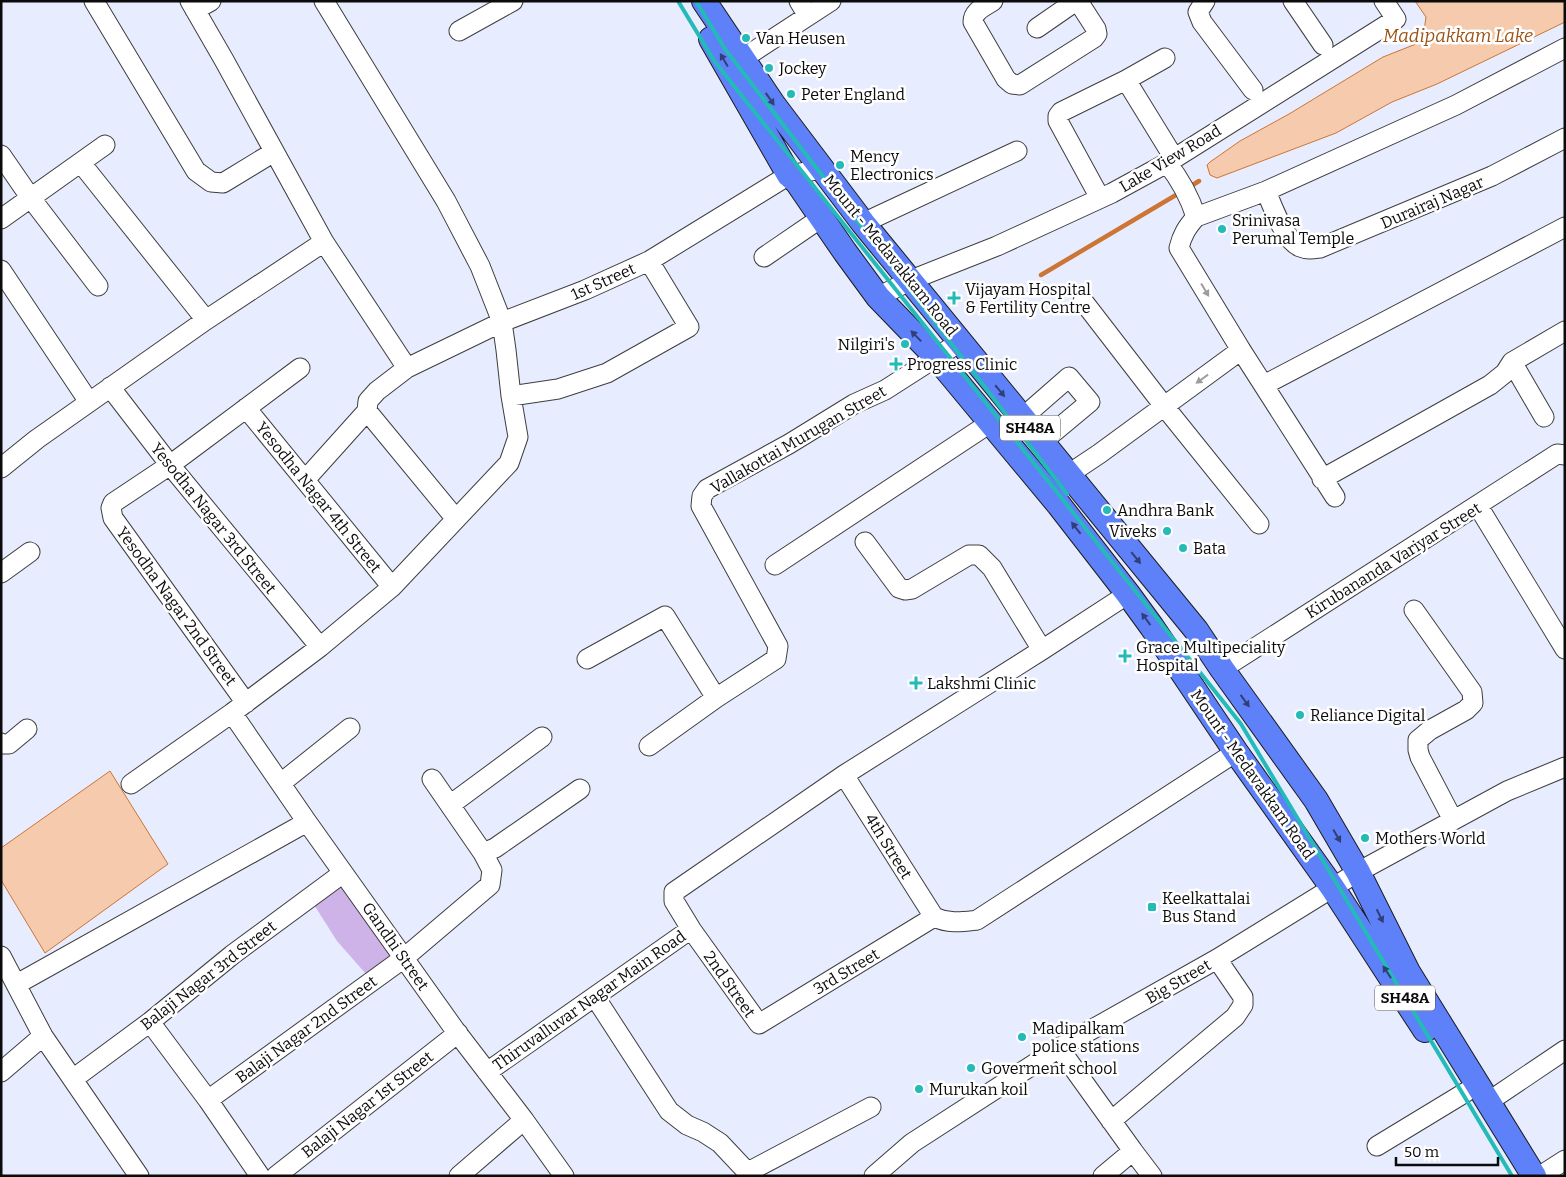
<svg xmlns="http://www.w3.org/2000/svg" width="1566" height="1177" font-family="Bitter,serif">
<style>
.green{fill:#ceb3e8}
.water{fill:#f6cbad;stroke:#cd7534}
.lines{fill:none;stroke-linecap:round;stroke-linejoin:round}
.stream{stroke:#cd7534;stroke-width:4.5}
.minor-casing{stroke:#3e3e3e;stroke-width:21}
.major-casing{stroke:#1c1c1c;stroke-width:26}
.minor{stroke:#fff;stroke-width:19}
.major{stroke:#5e80f9;stroke-width:24}
.rail{stroke:#23bab7;stroke-width:4}
.oneway{fill:#304076}
.oneway2{fill:#9d9d9d}
.poi-dot{fill:#23bab7;stroke:#fff;stroke-width:2}
.labels{text-anchor:middle;stroke-width:5;stroke-linejoin:round;paint-order:stroke}
.shield{fill:#fff;stroke:#545454;stroke-width:1}
.shield-label{font-size:15px;font-weight:bold;fill:#0b0b0b}
.poi-label{font-size:16px;fill:#0b0b0b;stroke:#fff;text-anchor:start}
.street-label{font-size:16px;fill:#0b0b0b;stroke:#fff}
.water-label{font-size:18px;font-style:italic;fill:#9c5315;stroke:#fff}
</style>
<rect width="100%" height="100%" fill="#e8ecff"/>
<!-- green -->
<path class="green" d="M339 876 395 954 366 974 337 941 311 900Z"/>
<!-- water -->
<path class="water" d="M1415 1H1565V22L1437 84 1392 102 1336 133 1217 178 1210 175 1207 165 1210 162 1240 141 1289 114 1383 57 1416 44 1424 31 1426 17Z
M110 771 168 864 45 953 1 880V848Z"/>
<g class="lines">
<!-- stream -->
<path class="stream" d="M1188 188 1199 181
M1041 275 1181 192"/>
<defs>
<path id="minor" d="M94 1 196 171 211 182 223 183 274 152
M190 1 224 60 324 242
M799 1 808 16
M993 1C984 7 973 11 973 22L1006 79 1012 84 1020 85 1094 38 1097 34 1096 29 1078 1
M1205 1 1198 12 1202 22 1253 90
M1293 1 1323 45
M195 10 211 1
M1037 28 1076 1
M459 31 513 1
M1165 58 1126 80 1174 158
M742 59 831 1
M1 155 30 197 98 286
M81 163 206 320
M1167 163C1179 178 1190 198 1196 217
M1266 191C1273 207 1284 240 1300 247 1307 250 1313 249 1320 248L1492 176 1565 138
M1100 198 1058 121V116L1061 112 1126 80
M1 219 105 145
M863 223 1017 151
M764 257 821 218
M1 270 89 402
M878 297 911 280 997 246 1112 193 1167 163 1396 19 1384 1
M1083 301 1164 406 1259 524
M1512 362 1544 417
M1264 385 1565 227
M110 387 170 465 320 647
M511 396 558 389 607 373 689 327 649 261
M246 408 392 587
M367 411 456 519
M1022 418 1069 377 1090 402 1042 442
M1 468 37 439 206 320 324 242 407 368
M1069 474 1099 454 1241 350
M1322 479 1490 385 1505 373 1512 362 1565 331
M305 480 367 411 368 401 377 391 407 368 502 322 585 290 649 261 789 175 822 169
M1335 497 1241 350 1179 248C1182 235 1187 227 1196 217L1266 191 1456 105 1565 48
M1478 506 1565 649
M865 542 899 588 905 590 912 589 969 555H979L992 568 1042 650
M775 565 990 423
M1 573 30 552
M1414 610 1472 692 1473 703 1466 710 1430 730 1418 740V750L1420 757 1453 820
M587 659 665 616 716 698 776 659 778 646 701 506 702 496 707 489 789 444 854 404 885 390 960 342
M1222 669 1557 454 1565 455
M246 703 113 518 111 508 113 503 170 465 300 368
M232 713 307 822 455 1030 524 1120 564 1176
M1 743 3 744H9L27 729
M649 746 716 698
M844 775 934 917
M281 783 350 728
M131 784 232 713 320 647 392 587 509 463 518 437 511 396 506 350 502 322 480 266 446 201 324 1
M450 805 542 737
M483 853 495 848 580 789
M934 917 759 1024 691 929 674 901V892L844 775 1042 650 1128 594
M934 917C949 924 961 922 977 920L1236 752
M1 956 43 1036 139 1176
M17 984 307 822
M595 997 669 1111 687 1125 703 1132 720 1143 751 1176
M150 1022 208 1100 260 1176
M1059 1048 1133 1151 1152 1176
M1 1072 43 1036
M487 1072 691 929
M73 1079 150 1022 232 955 339 876 342 871
M208 1100 404 958 490 885 492 870 483 853 432 779
M1488 1102 1565 1050
M1111 1121 1235 1017 1243 1005V997L1217 959
M1377 1146 1466 1092
M748 1172 871 1107
M276 1176 458 1033
M459 1176 524 1120
M874 1176 912 1143 1059 1048 1217 959 1358 872 1507 791 1565 767
M1103 1176 1133 1151
M1540 1176 1565 1160"/>
<path id="major" d="M704 1 773 104 863 223 1196 630 1222 669 1316 800 1358 872 1408 972 1534 1176
M711 39 789 175 797 182 845 252 878 297 937 358 1059 505 1128 594 1152 627 1236 752 1332 887 1425 1030"/>
</defs>
<!-- minor casing -->
<use href="#minor" class="minor-casing"/>
<!-- major casing -->
<use href="#major" class="major-casing"/>
<!-- minor -->
<use href="#minor" class="minor"/>
<!-- major -->
<use href="#major" class="major"/>
<!-- rail -->
<path class="rail" d="M678 1 715 62 1241 724 1512 1176
M696 1 725 49 1067 494"/>
</g>
<!-- one-way arrows -->
<defs><path id="oneway-solid" d="M-6-.8H1V-3.2L6.5 0L1 3.2V.8H-6Z" transform="scale(1.25)"/></defs>
<g class="oneway">
<use href="#oneway-solid" transform="translate(724 60) rotate(-121)"/>
<use href="#oneway-solid" transform="translate(770 99) rotate(55)"/>
<use href="#oneway-solid" transform="translate(916 336) rotate(-134)"/>
<use href="#oneway-solid" transform="translate(1000 391) rotate(50)"/>
<use href="#oneway-solid" transform="translate(1076 528) rotate(-128)"/>
<use href="#oneway-solid" transform="translate(1136 558) rotate(51)"/>
<use href="#oneway-solid" transform="translate(1146 619) rotate(-126)"/>
<use href="#oneway-solid" transform="translate(1245 701) rotate(54)"/>
<use href="#oneway-solid" transform="translate(1337 836) rotate(60)"/>
<use href="#oneway-solid" transform="translate(1380 916) rotate(64)"/>
<use href="#oneway-solid" transform="translate(1387 972) rotate(-123)"/>
</g>
<g class="oneway2">
<use href="#oneway-solid" transform="translate(1205 290) rotate(59)"/>
<use href="#oneway-solid" transform="translate(1202 379) rotate(144)"/>
</g>
<!-- markers -->
<g class="poi-dot">
<circle cx="746" cy="38" r="5"/>
<circle cx="769" cy="68" r="5"/>
<circle cx="791" cy="94" r="5"/>
<circle cx="840" cy="165" r="5"/>
<circle cx="1222" cy="229" r="5"/>
<path d="M951.5 290.5h5v5h5v5h-5v5h-5v-5h-5v-5h5z"/>
<circle cx="905" cy="344" r="5"/>
<path d="M893.5 356.5h5v5h5v5h-5v5h-5v-5h-5v-5h5z"/>
<circle cx="1107" cy="510" r="5"/>
<circle cx="1167" cy="531" r="5"/>
<circle cx="1183" cy="548" r="5"/>
<path d="M1122.5 648.5h5v5h5v5h-5v5h-5v-5h-5v-5h5z"/>
<path d="M913.5 675.5h5v5h5v5h-5v5h-5v-5h-5v-5h5z"/>
<circle cx="1300" cy="715" r="5"/>
<circle cx="1365" cy="838" r="5"/>
<rect x="1147" y="902" width="10" height="10" rx="2.5"/>
<circle cx="1022" cy="1037" r="5"/>
<circle cx="971" cy="1068" r="5"/>
<circle cx="919" cy="1089" r="5"/>
</g>
<g class="labels">
<!-- shield labels -->
<g class="shield">
<rect x="1000" y="415.5" width="60" height="25" rx="4"/>
<rect x="1375" y="985.5" width="60" height="25" rx="4"/>
</g>
<g class="shield-label">
<text x="1030" y="433">SH48A</text>
<text x="1405" y="1003">SH48A</text>
</g>
<!-- poi labels -->
<g class="poi-label">
<text x="756" y="44">Van Heusen</text>
<text x="779" y="74">Jockey</text>
<text x="801" y="100">Peter England</text>
<text x="850" y="162">Mency<tspan x="850" dy="18">Electronics</tspan></text>
<text x="1232" y="226">Srinivasa<tspan x="1232" dy="18">Perumal Temple</tspan></text>
<text x="965" y="295">Vijayam Hospital<tspan x="965" dy="18">&amp; Fertility Centre</tspan></text>
<text x="895" y="350" text-anchor="end">Nilgiri's</text>
<text x="907" y="370">Progress Clinic</text>
<text x="1117" y="516">Andhra Bank</text>
<text x="1157" y="537" text-anchor="end">Viveks</text>
<text x="1193" y="554">Bata</text>
<text x="1136" y="653">Grace Multipeciality<tspan x="1136" dy="18">Hospital</tspan></text>
<text x="927" y="689">Lakshmi Clinic</text>
<text x="1310" y="721">Reliance Digital</text>
<text x="1375" y="844">Mothers World</text>
<text x="1162" y="904">Keelkattalai<tspan x="1162" dy="18">Bus Stand</tspan></text>
<text x="1032" y="1034">Madipalkam<tspan x="1032" dy="18">police stations</tspan></text>
<text x="981" y="1074">Goverment school</text>
<text x="929" y="1095">Murukan koil</text>
</g>
<!-- street labels -->
<g class="street-label">
<text transform="translate(1170 158) rotate(-31)" y="6">Lake View Road</text>
<text transform="translate(1432 202) rotate(-23)" y="6">Durairaj Nagar</text>
<text transform="translate(891 255) rotate(51)" y="6">Mount - Medavakkam Road</text>
<text transform="translate(603 281) rotate(-24)" y="6">1st Street</text>
<text transform="translate(798 439) rotate(-30)" y="6">Vallakottai Murugan Street</text>
<text transform="translate(319 497) rotate(51)" y="6">Yesodha Nagar 4th Street</text>
<text transform="translate(214 518) rotate(51)" y="6">Yesodha Nagar 3rd Street</text>
<text transform="translate(1393 560) rotate(-32)" y="6">Kirubananda Variyar Street</text>
<text transform="translate(177 606) rotate(54)" y="6">Yesodha Nagar 2nd Street</text>
<text transform="translate(1253 774) rotate(55)" y="6">Mount - Medavakkam Road</text>
<text transform="translate(889 846) rotate(58)" y="6">4th Street</text>
<text transform="translate(396 946) rotate(55)" y="6">Gandhi Street</text>
<text transform="translate(846 971) rotate(-31)" y="6">3rd Street</text>
<text transform="translate(208 975) rotate(-38)" y="6">Balaji Nagar 3rd Street</text>
<text transform="translate(1178 981) rotate(-30)" y="6">Big Street</text>
<text transform="translate(730 984) rotate(55)" y="6">2nd Street</text>
<text transform="translate(589 1000) rotate(-35)" y="6">Thiruvalluvar Nagar Main Road</text>
<text transform="translate(306 1029) rotate(-36)" y="6">Balaji Nagar 2nd Street</text>
<text transform="translate(367 1104) rotate(-38)" y="6">Balaji Nagar 1st Street</text>
</g>
<!-- water labels -->
<g class="water-label">
<text x="1458" y="42">Madipakkam Lake</text>
</g>
</g>
<!-- border -->
<rect width="1566" height="1177" fill="none" stroke="#0b0b0b" stroke-width="5"/>
<!-- scale -->
<path d="M1396 1157v8h102v-8" fill="none" stroke="#0b0b0b" stroke-width="2.5"/>
<text x="1404" y="1157" font-size="15" fill="#0b0b0b" stroke="#ffffff" stroke-width="4" paint-order="stroke">50 m</text>
</svg>
